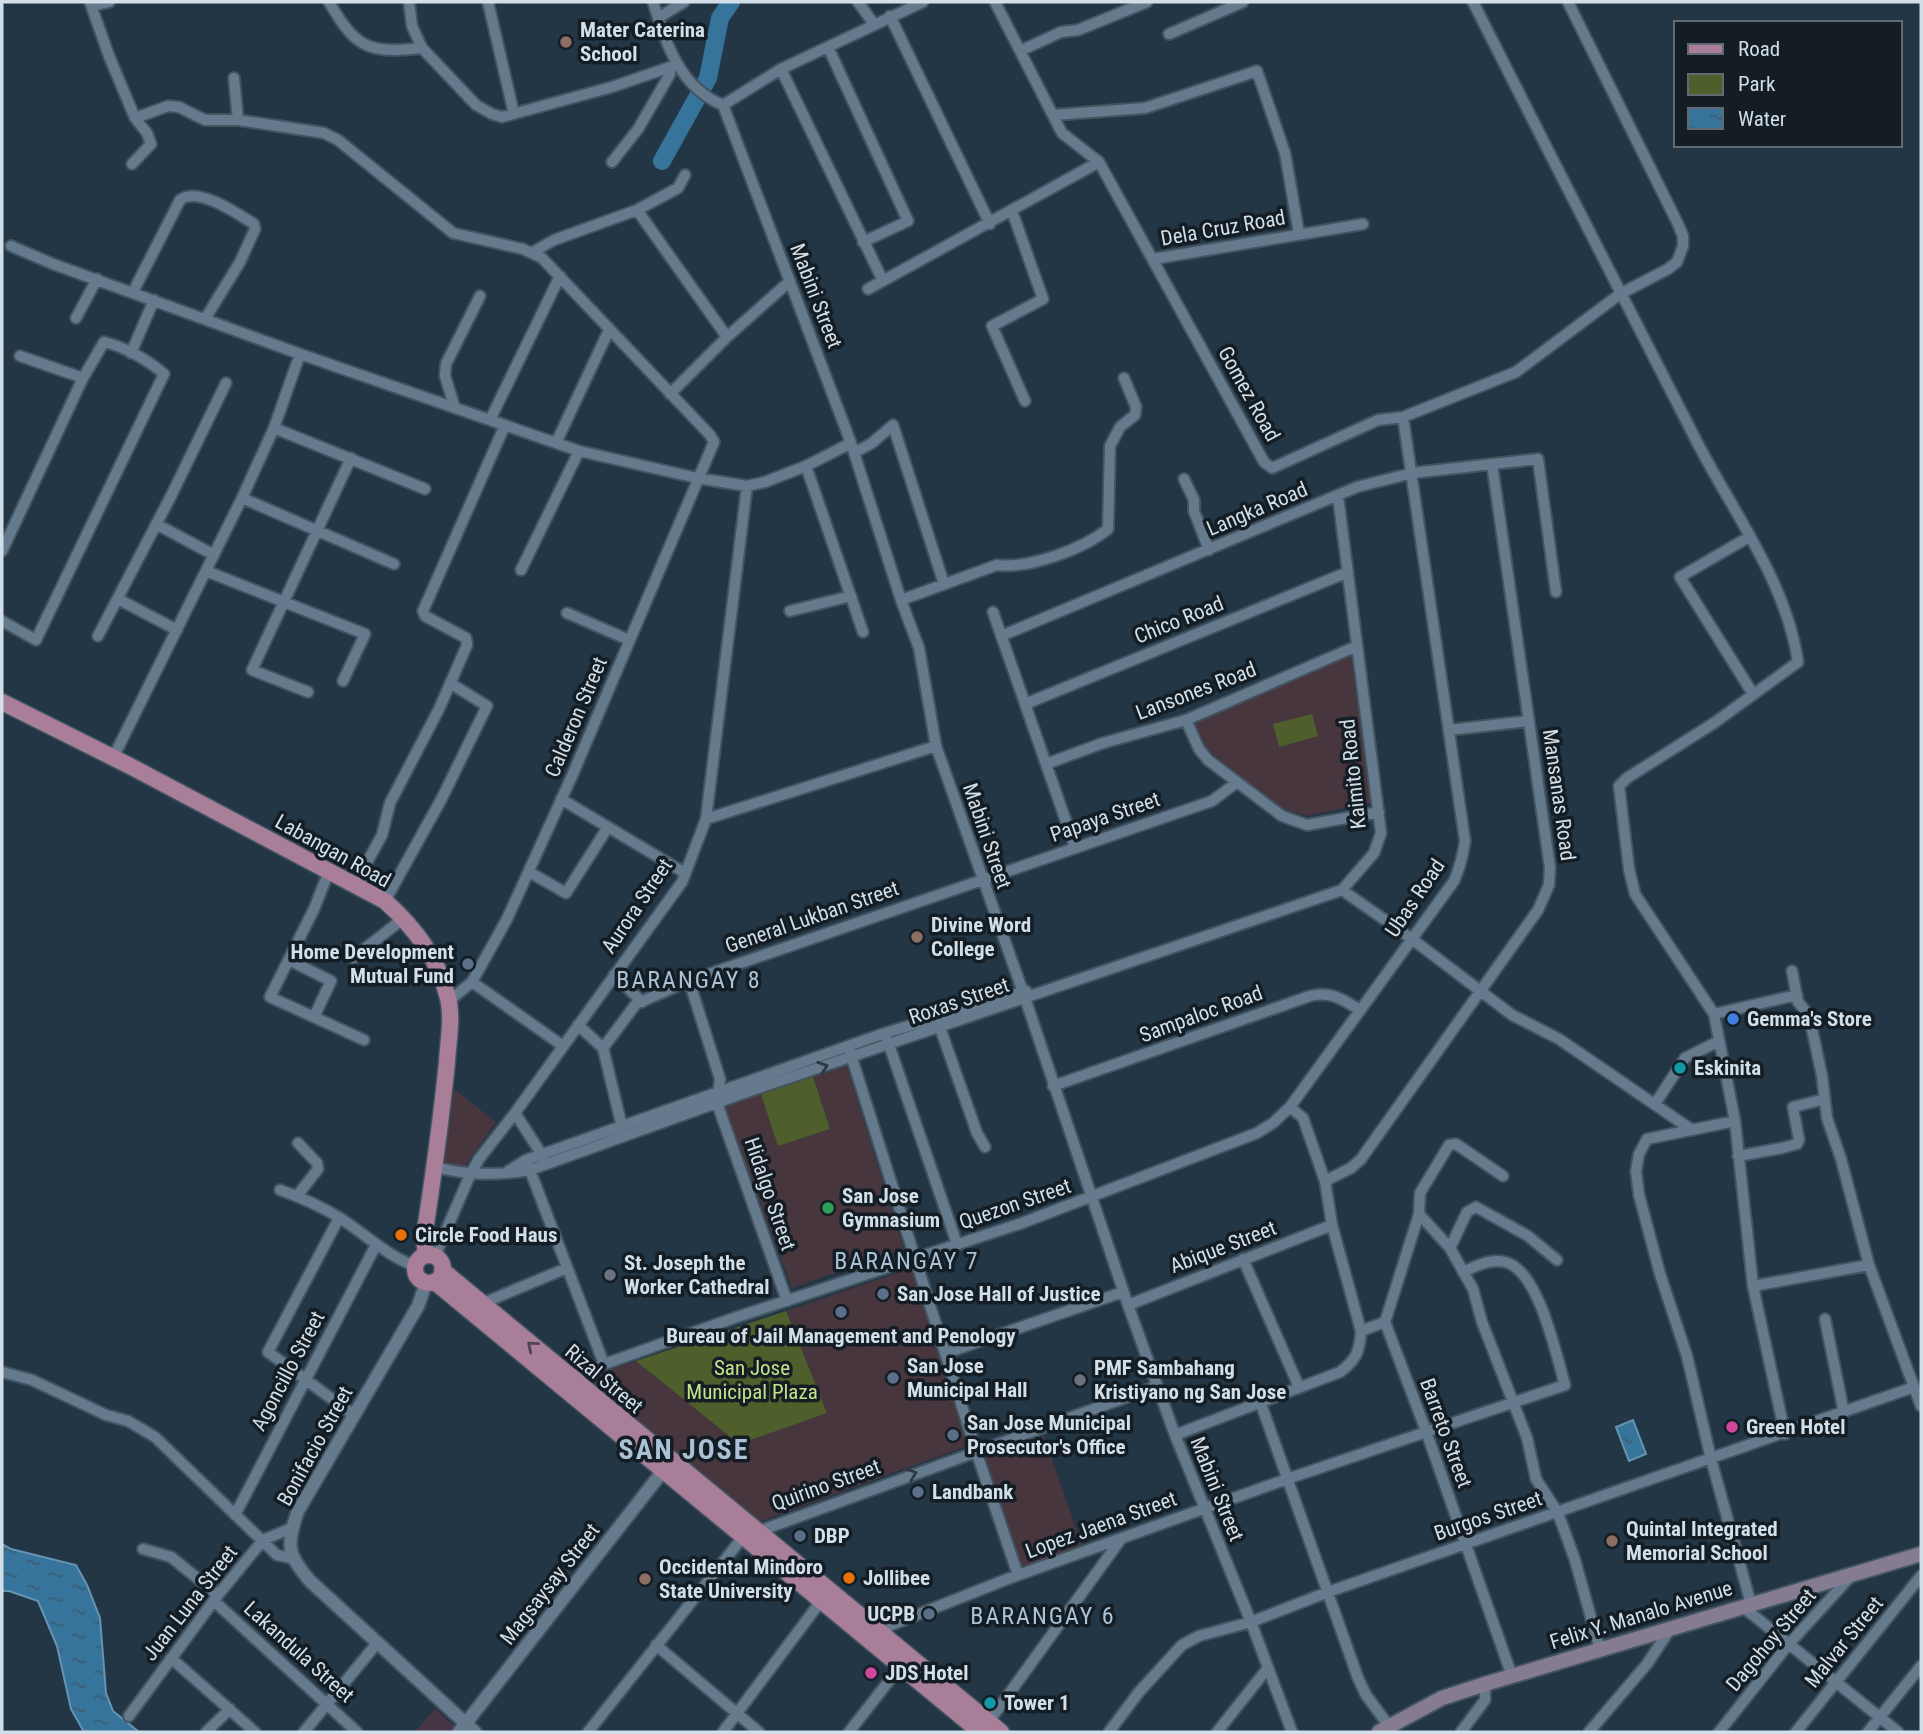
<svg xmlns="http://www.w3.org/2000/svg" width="1923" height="1734" font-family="'Roboto Condensed',sans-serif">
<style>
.commercial{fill:#48363e}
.medical{fill:#463643}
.park{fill:#4f5f2c}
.water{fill:url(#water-ripples);stroke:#6694b2;stroke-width:2}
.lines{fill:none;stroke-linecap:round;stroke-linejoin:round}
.river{stroke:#37749b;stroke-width:18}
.minor-casing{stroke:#435461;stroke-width:14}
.tertiary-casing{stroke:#435461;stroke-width:16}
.secondary-casing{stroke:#435461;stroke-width:18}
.primary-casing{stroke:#435461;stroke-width:19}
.minor{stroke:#657a8c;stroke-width:10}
.tertiary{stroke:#657a8c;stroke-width:12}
.secondary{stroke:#867c92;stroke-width:14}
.primary{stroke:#a87e98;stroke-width:16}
.oneway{stroke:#2c3943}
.oneway2{stroke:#4f4452}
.education-dot{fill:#8d6e63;stroke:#141d24;stroke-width:2.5}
.service-dot{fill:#5c6f8a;stroke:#141d24;stroke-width:2.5}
.shop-dot{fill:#3f7fe0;stroke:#141d24;stroke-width:2.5}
.culture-dot{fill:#0f9aa8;stroke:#141d24;stroke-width:2.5}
.leisure-dot{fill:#2e9e5b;stroke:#141d24;stroke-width:2.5}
.food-dot{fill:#e8710a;stroke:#141d24;stroke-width:2.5}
.worship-dot{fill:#6b7280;stroke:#141d24;stroke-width:2.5}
.hotel-dot{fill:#d1479c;stroke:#141d24;stroke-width:2.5}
.labels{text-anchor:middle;stroke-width:7;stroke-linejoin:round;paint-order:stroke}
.poi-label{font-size:21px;font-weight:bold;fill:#d2dee8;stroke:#141d24;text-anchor:start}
.street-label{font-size:21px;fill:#d2dee8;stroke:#141d24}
.park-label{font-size:21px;fill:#c5e289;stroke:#141d24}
.quarter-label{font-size:24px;letter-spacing:2px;fill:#abc2d6;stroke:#141d24}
.district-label{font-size:28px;font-weight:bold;letter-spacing:2px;fill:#abc2d6;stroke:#141d24}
</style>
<defs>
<pattern id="water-ripples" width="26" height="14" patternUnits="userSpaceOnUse" patternTransform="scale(1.75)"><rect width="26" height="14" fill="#37749b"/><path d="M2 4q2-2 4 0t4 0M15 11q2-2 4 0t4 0" fill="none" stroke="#3b5e75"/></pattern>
</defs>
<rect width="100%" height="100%" fill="#233646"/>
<!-- commercial -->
<path class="commercial" d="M1351 656 1371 803 1306 816 1283 809 1239 778 1205 746 1194 723Z
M845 1061 904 1249 792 1288 725 1107Z
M454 1089 496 1122 465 1166 444 1163Z
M912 1268 967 1446 756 1523 588 1377 636 1361 740 1444 826 1413 786 1311Z
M1044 1436 1082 1546 1022 1567 985 1456Z"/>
<!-- medical -->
<path class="medical" d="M435 1709 454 1726 449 1732H415Z"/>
<!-- park -->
<path class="park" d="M1312 714 1318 736 1279 747 1273 724Z
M813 1077 830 1129 778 1146 761 1094Z
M786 1311 827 1413 739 1444 636 1361Z"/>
<!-- water -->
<path class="water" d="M1633 1420 1646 1454 1629 1461 1616 1427Z
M2 1544 11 1549 76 1565 87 1585 100 1618 106 1693 113 1711 139 1732H84L71 1709 57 1646 38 1601 9 1591H2Z"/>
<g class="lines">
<!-- river -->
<path class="river" d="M662 161 708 78 720 18 731 2"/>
<defs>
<path id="minor" d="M90 2 109 56 135 118 168 106 179 107 205 120H238L324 133 338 140 453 233 523 249 542 258 710 435 714 442 572 776 507 919 472 982 449 1001
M329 2C356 48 368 54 422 48
M409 2 412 26 422 48 476 105 492 114 502 117 612 87 676 65
M488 2 514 114
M653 2C666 43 679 87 723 105
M858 2 874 24
M995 2 1062 133 1099 162 1264 462 1272 468 1378 420 1403 417 1516 372 1620 294 1668 269 1677 262 1683 246V236L1678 224 1568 2
M1473 2C1547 149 1622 295 1697 442 1734 514 1786 581 1798 662L1714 723 1627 778 1619 786 1629 869 1635 894 1714 1014 1735 1121 1753 1286 1785 1434
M92 6 109 2
M890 16 990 224
M658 18 684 2
M1169 34 1243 2
M828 47 908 221 863 242
M1020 51 1061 32 1078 30 1147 2
M781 69 883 281
M234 78 238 120
M723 105 851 443 901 600 919 648 936 746 1024 995 1128 1305 1175 1435 1251 1622 1292 1732
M723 105 781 69 923 2
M1053 115 1145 108 1257 71 1285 153 1299 234
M612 162 638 129 670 74V67
M132 164 151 144 147 133 135 118
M637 210 727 337
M1012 211 1043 299 992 326 1025 401
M11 246 53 264 300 354 579 451 697 478 747 486 765 482 806 466 851 443
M533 252 554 240 637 210 678 188 685 175
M1153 259 1363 224
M868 289 1099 162
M133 292 180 200C198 186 238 214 254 224L255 229 240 262 205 319
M76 318 97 279
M131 353 154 300
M20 356 83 378
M670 394 727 337 790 281
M455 408 445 376 446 364 480 296
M490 420 560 276
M274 428 425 489
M556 443 609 330
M854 453 872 443 893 425 944 584
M806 466 863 632
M1184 479 1194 500V511L1209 550
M242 498 394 564
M156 524 214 555
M1749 537 1680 577 1753 694
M2 551 83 378 104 342C125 347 148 360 164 374L36 640 2 621
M521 570 579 451
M206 571 365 634 343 681
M118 599 177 630
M901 600 997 565C1029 569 1083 549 1108 529L1110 446 1120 427 1135 415 1136 407 1124 378
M790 611 851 596
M993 612 1075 847
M567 613 629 640
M98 636 171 496 226 383
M1001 636 1357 487 1412 473 1538 459 1556 592
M308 692 252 670 351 458
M1025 704 1348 572
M1186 720 1199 749 1208 760 1282 816 1307 825 1379 812
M1449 730 1529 721
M113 758 242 498 274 428 300 354
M1046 764 1103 743 1186 720 1357 646
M561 799 685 873
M706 819 936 746
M329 871 314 909 270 997 364 1040
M529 872 566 893 608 827
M354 886 382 835 390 803 439 709 467 645 466 638 425 616 423 611 505 425
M1342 890 1412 939 1512 1015 1559 1039 1692 1130
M385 901 442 798 487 706 450 683
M353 958 404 918
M289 960 331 981 314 1017
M1792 971 1798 1002 1809 1015 1822 1076 1827 1118 1841 1159 1869 1265 1921 1406
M614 975 642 1002
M472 982 563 1046
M1714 1014 1797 995
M938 1022 977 1133 985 1147
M578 1025 603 1048 623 1131
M887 1039 957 1244
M603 1048 636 1004 677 986 692 982
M850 1052 976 1451 1018 1575
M1053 1086 1310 996C1331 991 1342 999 1360 1010
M1655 1104 1685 1058 1719 1041
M515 1113 544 1158
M1735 1121 1647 1139 1639 1154 1636 1171 1639 1195 1660 1274 1687 1356 1711 1459 1751 1604
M1738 1156 1782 1148 1797 1144 1799 1140 1793 1107 1825 1099
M528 1165 604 1364
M434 1167C469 1175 494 1176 530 1170L747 1092 1342 890 1374 853 1381 833 1338 496
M507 1172 526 1160 885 1033 1026 991
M1325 1181 1351 1168 1361 1159 1538 910 1549 885 1550 868 1492 464
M280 1190C300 1197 322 1207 340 1218 365 1234 387 1256 415 1266
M297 1196 318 1169 317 1163 298 1143
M1419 1214 1450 1248 1473 1289 1482 1322 1527 1438 1536 1479 1558 1513 1575 1560 1600 1650
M339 1218 268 1352 354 1415
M1450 1248 1467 1212 1476 1207 1528 1236 1557 1260
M435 1256 470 1175 479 1159 515 1113 682 882 706 819 747 486
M1243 1259 1299 1387
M1753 1286 1869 1265
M787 1301 717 1103 720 1079 692 990 694 979 1212 801 1236 783
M481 1304 567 1268
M1128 1305 1332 1225
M1825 1319 1844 1413
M1385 1322 1426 1431 1512 1676
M1385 1322 1419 1214 1420 1193 1449 1145 1456 1144 1503 1176
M1361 1331 1385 1322
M946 1353 1123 1292
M2 1372 32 1380 106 1415 128 1421 155 1437 277 1555 292 1558
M568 1377 734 1318 1022 1223 1257 1133 1273 1123 1290 1107 1454 881C1460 867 1463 856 1465 841L1403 417
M1261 1404 1358 1678 1366 1695 1389 1726
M1175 1435 1340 1372C1356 1360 1360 1351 1361 1331L1332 1225 1325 1181 1303 1118 1290 1107
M235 1515 376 1245
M143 1549 171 1557 218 1595
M214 1601 357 1732
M1743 1607 1898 1732
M876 1631 1010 1578 1287 1479 1565 1385C1556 1355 1539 1270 1505 1262 1491 1258 1476 1266 1463 1272
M656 1645 759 1732
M171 1658 255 1732
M129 1716 218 1595 263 1540 292 1528
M985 1727 1121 1539
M206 1732 230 1709
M304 1732 378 1642
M588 1732 743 1537 1157 1386
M723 1732 824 1597
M849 1732 903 1663
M1109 1732 1139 1692 1182 1645 1199 1636 1251 1622 1328 1592 1914 1387
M1217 1732 1267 1669
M1461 1732 1485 1700V1684
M1589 1732 1647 1664 1671 1628
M1719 1732 1788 1645 1851 1576
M1796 1732 1921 1576
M1868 1732 1921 1666"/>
<path id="tertiary" d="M426 1283 418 1306 298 1511C286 1545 287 1554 310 1581L475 1732
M459 1732 663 1471 669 1468"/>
<path id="secondary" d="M1379 1732 1442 1698 1485 1684 1921 1554"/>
<path id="primary" d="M2 702 130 766 385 901C415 928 438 958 448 998 453 1018 448 1042 447 1062 441 1121 433 1179 424 1237L426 1255
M415 1269a14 14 0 1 1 28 0a14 14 0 1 1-28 0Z
M442 1270 1001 1732
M435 1282 980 1732"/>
</defs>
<!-- minor casing -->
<use href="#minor" class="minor-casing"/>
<!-- tertiary casing -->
<use href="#tertiary" class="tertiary-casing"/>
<!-- secondary casing -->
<use href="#secondary" class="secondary-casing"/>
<!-- primary casing -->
<use href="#primary" class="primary-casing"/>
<!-- minor -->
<use href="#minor" class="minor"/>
<!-- tertiary -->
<use href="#tertiary" class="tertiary"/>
<!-- secondary -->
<use href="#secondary" class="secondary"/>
<!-- primary -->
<use href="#primary" class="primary"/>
</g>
<!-- one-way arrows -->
<defs><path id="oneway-chevron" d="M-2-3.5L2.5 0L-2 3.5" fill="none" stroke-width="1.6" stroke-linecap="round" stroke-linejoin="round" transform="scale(1.75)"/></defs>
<g class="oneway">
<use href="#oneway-chevron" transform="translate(823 1067) rotate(-19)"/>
<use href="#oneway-chevron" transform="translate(912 1474) rotate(-20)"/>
</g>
<use class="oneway2" href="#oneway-chevron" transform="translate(532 1346) rotate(-140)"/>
<!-- markers -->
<g class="education-dot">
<circle cx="566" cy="42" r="7"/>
<circle cx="917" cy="937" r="7"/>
<circle cx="1612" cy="1541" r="7"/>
<circle cx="645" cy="1579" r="7"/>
</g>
<g class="service-dot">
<circle cx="468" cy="964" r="7"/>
<circle cx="883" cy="1294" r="7"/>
<circle cx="841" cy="1312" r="7"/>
<circle cx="893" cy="1378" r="7"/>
<circle cx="953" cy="1435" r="7"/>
<circle cx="918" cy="1492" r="7"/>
<circle cx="800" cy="1536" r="7"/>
<circle cx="929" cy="1614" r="7"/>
</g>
<circle class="shop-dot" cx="1733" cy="1019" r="7"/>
<g class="culture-dot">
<circle cx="1680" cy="1068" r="7"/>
<circle cx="990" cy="1703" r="7"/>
</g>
<circle class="leisure-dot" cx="828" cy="1208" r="7"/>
<g class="food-dot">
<circle cx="401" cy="1235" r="7"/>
<circle cx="849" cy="1578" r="7"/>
</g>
<g class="worship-dot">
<circle cx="610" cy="1275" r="7"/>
<circle cx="1080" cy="1380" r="7"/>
</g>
<g class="hotel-dot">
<circle cx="1732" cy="1427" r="7"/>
<circle cx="871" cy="1673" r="7"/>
</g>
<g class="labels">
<!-- poi labels -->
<g class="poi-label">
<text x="580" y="37">Mater Caterina<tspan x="580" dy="24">School</tspan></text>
<text x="931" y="932">Divine Word<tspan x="931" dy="24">College</tspan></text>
<text x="454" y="959" text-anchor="end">Home Development<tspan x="454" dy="24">Mutual Fund</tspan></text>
<text x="1747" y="1026">Gemma's Store</text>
<text x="1694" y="1075">Eskinita</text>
<text x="842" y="1203">San Jose<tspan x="842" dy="24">Gymnasium</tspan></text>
<text x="415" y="1242">Circle Food Haus</text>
<text x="624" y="1270">St. Joseph the<tspan x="624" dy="24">Worker Cathedral</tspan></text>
<text x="897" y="1301">San Jose Hall of Justice</text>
<text x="841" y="1343" text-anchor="middle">Bureau of Jail Management and Penology</text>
<text x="907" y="1373">San Jose<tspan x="907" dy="24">Municipal Hall</tspan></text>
<text x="1094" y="1375">PMF Sambahang<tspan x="1094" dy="24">Kristiyano ng San Jose</tspan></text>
<text x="967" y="1430">San Jose Municipal<tspan x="967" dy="24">Prosecutor's Office</tspan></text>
<text x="1746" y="1434">Green Hotel</text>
<text x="932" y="1499">Landbank</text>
<text x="1626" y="1536">Quintal Integrated<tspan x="1626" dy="24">Memorial School</tspan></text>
<text x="814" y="1543">DBP</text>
<text x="659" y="1574">Occidental Mindoro<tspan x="659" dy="24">State University</tspan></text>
<text x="863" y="1585">Jollibee</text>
<text x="915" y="1621" text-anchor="end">UCPB</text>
<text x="885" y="1680">JDS Hotel</text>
<text x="1004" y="1710">Tower 1</text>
</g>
<!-- street labels -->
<g class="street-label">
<text transform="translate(1223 228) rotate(-10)" y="7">Dela Cruz Road</text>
<text transform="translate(816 296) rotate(69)" y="7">Mabini Street</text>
<text transform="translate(1249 394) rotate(61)" y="7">Gomez Road</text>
<text transform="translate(1257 509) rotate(-23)" y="7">Langka Road</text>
<text transform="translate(1179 620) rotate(-22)" y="7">Chico Road</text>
<text transform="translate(1196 691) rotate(-21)" y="7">Lansones Road</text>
<text transform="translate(576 717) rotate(-67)" y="7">Calderon Street</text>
<text transform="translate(1353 774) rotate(-96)" y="7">Kaimito Road</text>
<text transform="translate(1559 795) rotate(82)" y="7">Mansanas Road</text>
<text transform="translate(1105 817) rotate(-19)" y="7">Papaya Street</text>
<text transform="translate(987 836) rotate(71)" y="7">Mabini Street</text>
<text transform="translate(333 851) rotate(29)" y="7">Labangan Road</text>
<text transform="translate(1415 898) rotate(-56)" y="7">Ubas Road</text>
<text transform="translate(637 906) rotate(-56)" y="7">Aurora Street</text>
<text transform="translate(812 917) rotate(-19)" y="7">General Lukban Street</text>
<text transform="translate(959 1001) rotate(-19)" y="7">Roxas Street</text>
<text transform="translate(1201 1014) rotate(-20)" y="7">Sampaloc Road</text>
<text transform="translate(770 1194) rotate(71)" y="7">Hidalgo Street</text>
<text transform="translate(1015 1204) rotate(-19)" y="7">Quezon Street</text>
<text transform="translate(1223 1247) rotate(-21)" y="7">Abique Street</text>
<text transform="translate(288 1371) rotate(-62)" y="7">Agoncillo Street</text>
<text transform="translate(604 1379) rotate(40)" y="7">Rizal Street</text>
<text transform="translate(1446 1433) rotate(70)" y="7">Barreto Street</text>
<text transform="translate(315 1446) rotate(-61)" y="7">Bonifacio Street</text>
<text transform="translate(826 1485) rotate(-20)" y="7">Quirino Street</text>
<text transform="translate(1217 1489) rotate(68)" y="7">Mabini Street</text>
<text transform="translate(1488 1516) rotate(-19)" y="7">Burgos Street</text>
<text transform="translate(1101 1525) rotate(-20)" y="7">Lopez Jaena Street</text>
<text transform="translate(550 1584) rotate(-52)" y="7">Magsaysay Street</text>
<text transform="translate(190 1603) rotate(-52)" y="7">Juan Luna Street</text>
<text transform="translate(1641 1615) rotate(-17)" y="7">Felix Y. Manalo Avenue</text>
<text transform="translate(1771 1640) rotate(-50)" y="7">Dagohoy Street</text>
<text transform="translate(1844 1642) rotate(-51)" y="7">Malvar Street</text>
<text transform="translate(299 1652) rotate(42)" y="7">Lakandula Street</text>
</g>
<!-- park labels -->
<g class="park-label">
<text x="752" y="1375">San Jose<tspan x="752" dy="24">Municipal Plaza</tspan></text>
</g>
<!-- quarter labels -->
<g class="quarter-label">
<text x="689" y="988">BARANGAY 8</text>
<text x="907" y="1269">BARANGAY 7</text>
<text x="1043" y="1624">BARANGAY 6</text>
</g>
<!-- district labels -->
<g class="district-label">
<text x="684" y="1459">SAN JOSE</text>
</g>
</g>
<!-- border -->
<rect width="1923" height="1734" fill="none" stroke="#d2dee8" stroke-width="7"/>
<!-- legend -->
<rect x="1674" y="21" width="228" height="126" fill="#141d24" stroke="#606a72" stroke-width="2"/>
<rect x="1688" y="44" width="35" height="10" fill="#a87e98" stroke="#606a72" stroke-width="2"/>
<text x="1738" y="56" font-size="21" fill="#d2dee8">Road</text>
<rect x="1688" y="74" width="35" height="21" fill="#4f5f2c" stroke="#606a72" stroke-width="2"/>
<text x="1738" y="91" font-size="21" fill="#d2dee8">Park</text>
<rect x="1688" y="108" width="35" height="21" fill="url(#water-ripples)" stroke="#606a72" stroke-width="2"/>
<text x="1738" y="126" font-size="21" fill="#d2dee8">Water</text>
</svg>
